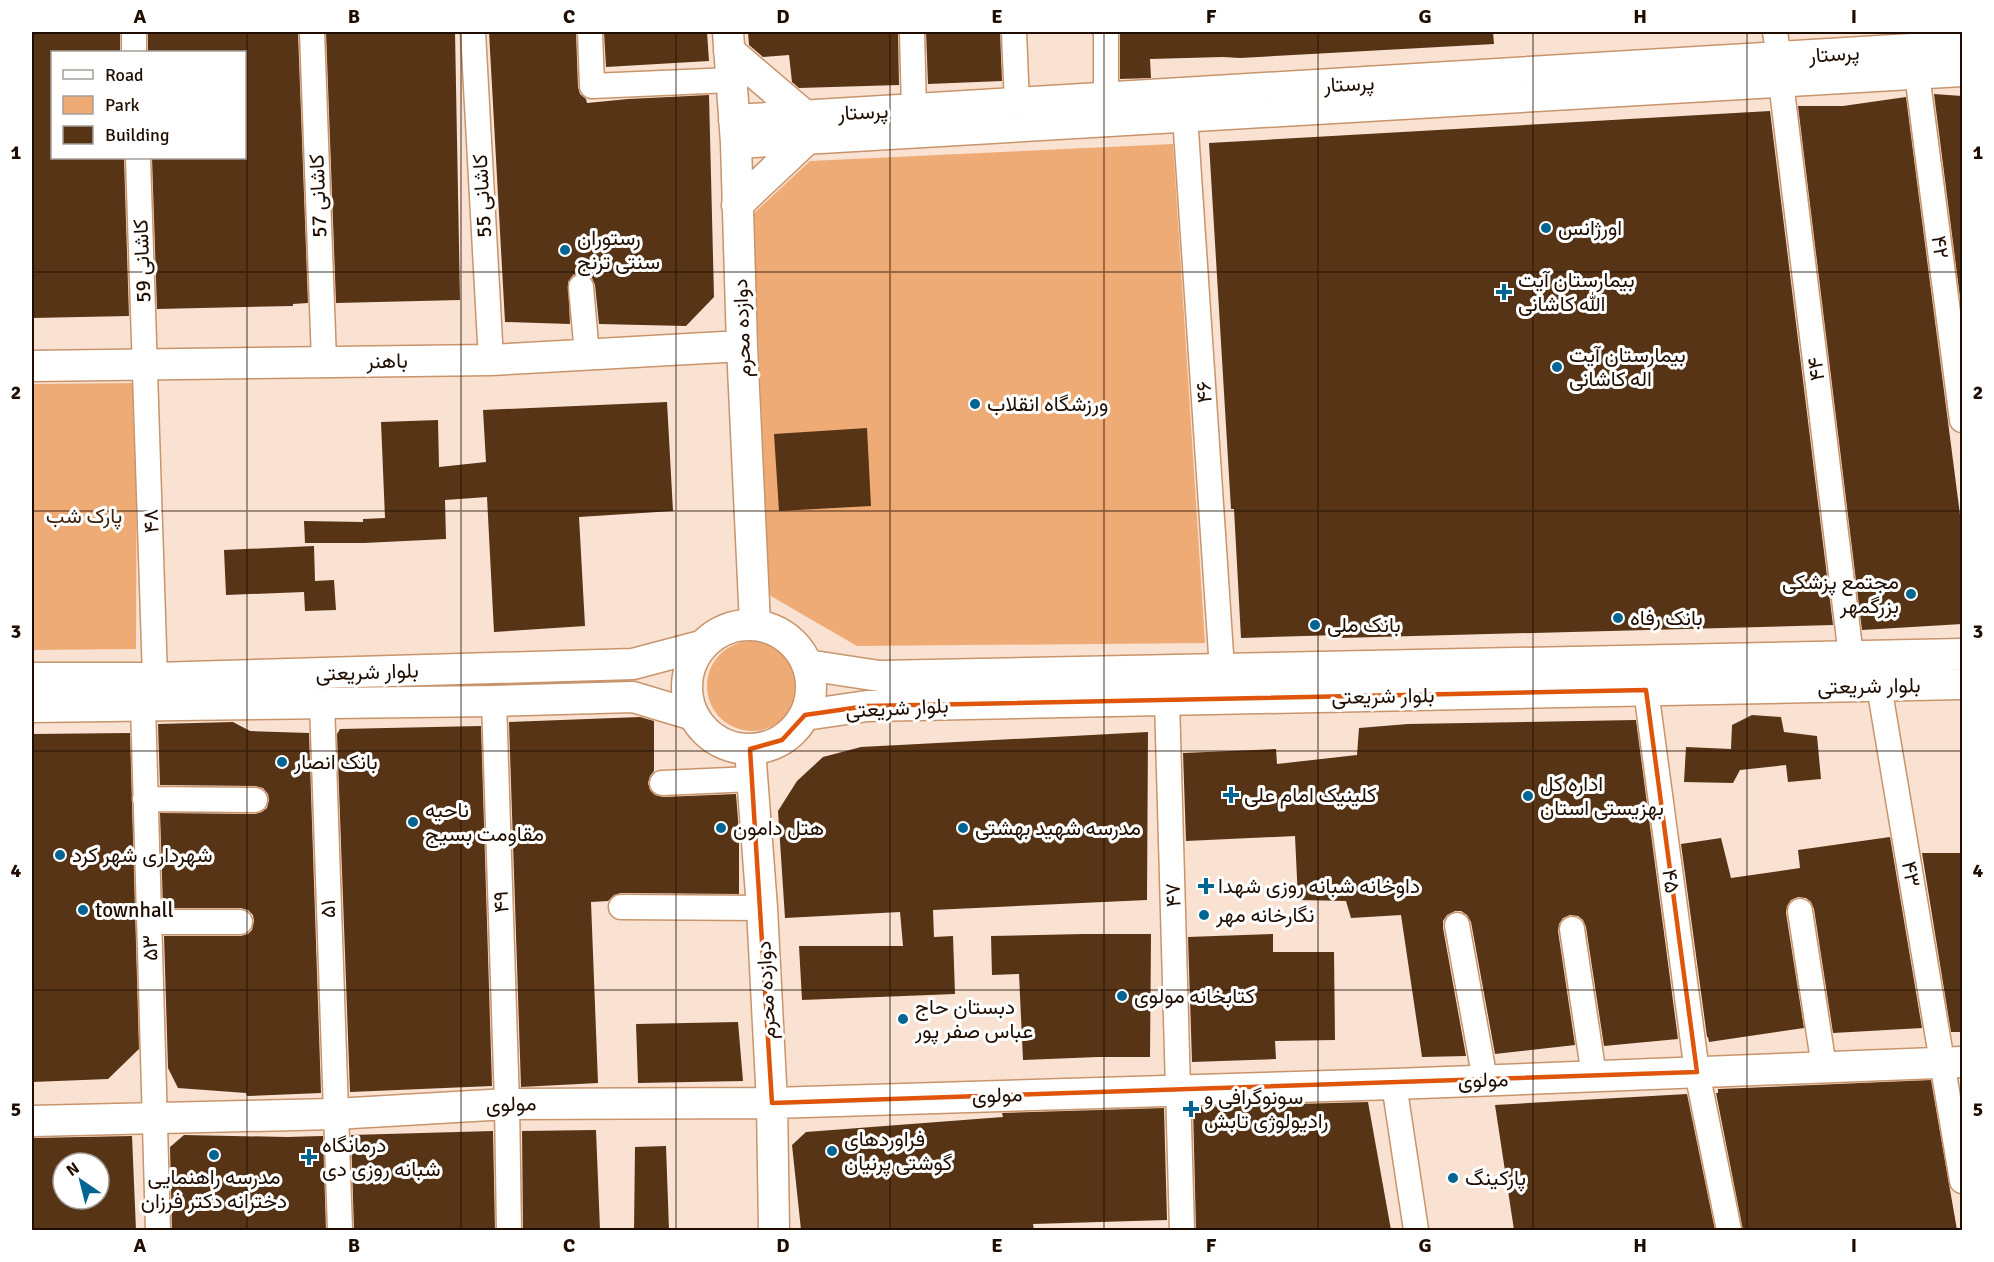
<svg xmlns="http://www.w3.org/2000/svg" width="1994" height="1262" font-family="Signika,Vazirmatn,sans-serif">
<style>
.green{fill:#efab75}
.building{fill:#573416;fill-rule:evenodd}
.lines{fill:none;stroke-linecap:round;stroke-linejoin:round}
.minor-casing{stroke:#c8946c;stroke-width:27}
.major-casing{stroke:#c8946c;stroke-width:33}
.minor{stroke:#fff;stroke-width:24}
.major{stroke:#fff;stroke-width:30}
.marked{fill:none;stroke:#de550b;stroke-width:4.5;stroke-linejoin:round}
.grid{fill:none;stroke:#200d01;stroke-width:1.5;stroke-opacity:0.55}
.poi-dot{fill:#006593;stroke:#fff;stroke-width:2}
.labels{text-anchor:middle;stroke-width:6;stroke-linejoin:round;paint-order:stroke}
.street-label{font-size:21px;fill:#200d01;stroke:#fff}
.poi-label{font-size:21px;fill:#200d01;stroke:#fff;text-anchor:start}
.park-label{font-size:21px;fill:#3e2209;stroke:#fff}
.neatline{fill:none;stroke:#200d01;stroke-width:2}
.grid-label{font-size:20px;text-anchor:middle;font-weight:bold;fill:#200d01}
</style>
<rect width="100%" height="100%" fill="#f9e2d2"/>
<!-- green -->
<path class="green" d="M1173 144 1205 643 857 646 769 595 753 214 810 161Z
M137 383 136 649 32 650V384Z
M707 686a45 45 0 1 1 90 0a45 45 0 1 1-90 0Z"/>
<!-- building -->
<path class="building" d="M32 32H120V52H52V158H124L129 316 32 318Z
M148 32H298L308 303 293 304V306L157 309 152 158H244V52H148Z
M326 32H455L460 300 336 303Z
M489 32H576L578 87 580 94 586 99 587 103 628 99 709 95 714 297 686 326 599 324 595 285 592 278 586 274 580 273 573 275 568 282 570 324 505 322Z
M604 32H707L709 61 606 67Z
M748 32H898L899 85 799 88 792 82 789 55 763 57 749 45Z
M926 32H1000L1002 81 928 84Z
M1120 32H1493L1494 44 1240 58 1223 57 1150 59 1151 78 1120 79Z
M1934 94 1962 96V313Z
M1906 97 1962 530V624L1862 630 1798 106H1843Z
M1770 111 1833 625 1339 638V635L1241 638 1234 509H1231L1209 143Z
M667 402 673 511 579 517 585 626 494 632 487 497 445 500 446 539 364 543H305L304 521 363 522V519L385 518 381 422 438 420 439 467 486 462 483 410Z
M867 428 871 506 779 511 774 434Z
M314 546 315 581 334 580 336 610 305 611 304 592 226 595 224 550Z
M1752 715 1781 717 1784 732 1817 736 1821 779 1788 782 1786 765 1740 770 1733 783 1684 782 1686 747 1731 749 1732 725Z
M640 717 654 721V771L650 776 648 783 650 790 655 795 663 797 736 794 739 832V894L621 893 614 895 608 901 591 902 598 1083 521 1087 509 722Z
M1636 720 1678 1039 1604 1046 1586 927 1583 920 1578 916 1570 915 1563 918 1559 924 1558 931 1575 1045 1495 1054 1471 922 1467 915 1461 911H1455L1447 915 1443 921V928L1466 1056 1422 1057 1401 915 1351 918 1346 901 1298 900 1295 836 1186 841 1183 753 1276 749 1277 764 1357 755 1359 728 1408 724Z
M233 722 250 731 309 733 321 1093 247 1096 246 1093 178 1088 168 1068 164 936H241L248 934 252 930 254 921 253 915 248 910 241 908H163L160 813 255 814 262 812 267 808 269 800 268 794 263 788 255 786 160 785 158 724Z
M481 726 492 1086 350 1092 337 734 340 729Z
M1148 732 1147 900 933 910 934 937 953 936 955 994 802 1000 799 946H903L900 912 785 918 778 811 797 781 823 757 861 747Z
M130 733 139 1049 108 1079 32 1082V734Z
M1890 837 1922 1028 1833 1033 1814 909 1811 902 1806 898 1798 897 1791 900 1787 906 1786 913 1804 1028 1709 1042 1708 1037H1707L1681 844 1721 838 1731 878 1800 868 1798 850Z
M1922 853H1962V1032H1951Z
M1083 934H1151L1150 1057H1098L1023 1060 1019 974 992 975 991 936Z
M1273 934V952H1334L1335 1040 1275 1041 1276 1059 1192 1062 1188 937Z
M738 1022 743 1081 638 1083 636 1024Z
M1931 1080 1957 1230H1743L1716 1093H1718V1089Z
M1687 1094 1715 1230H1514L1495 1105Z
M1368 1102 1391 1230H1196L1193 1107Z
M1164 1108 1167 1220 1033 1224 1034 1230H801L792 1145 806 1132 1003 1117 1002 1113Z
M596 1130 600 1230H523L522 1131Z
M493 1131 495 1230H354L351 1135Z
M184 1135 287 1137 323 1136 326 1230H172L170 1147Z
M132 1136 136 1230H32V1138ZM63 1163H99V1199H63Z
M666 1146 669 1230H634L635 1147Z"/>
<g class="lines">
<defs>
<path id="minor" d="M134 32V52
M312 32 324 361
M473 32 491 360
M590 32 592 86 731 80
M912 32 914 109
M1014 32 1017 104
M1775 32 1779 58
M1917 74 1962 420
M1781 82 1851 656
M1106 98V32
M1185 116 1222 669
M138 158 155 678
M581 287 587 355
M1879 686 1962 1181
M1646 690 1697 1072 1729 1230
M1167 700 1182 1230
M494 701 507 1104 509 1230
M322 703 340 1230
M143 705 158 1230
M662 783 752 779
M145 799 255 800
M621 907 762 908
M1800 911 1824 1067
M149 922H240
M1457 925 1485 1080
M1572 929 1594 1076
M1394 1084 1416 1230"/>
<path id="major" d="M728 32 736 143 742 346 755 624
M729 51 804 115
M734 120 1962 46
M736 143 1962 71
M737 205 807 139
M32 366 491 360 742 346
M687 687a62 62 0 1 1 124 0a62 62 0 1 1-124 0Z
M807 665 879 676 1962 654
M32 678H155L633 664 701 646
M32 707 494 701 633 697 693 715
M805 715 867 706 1962 684
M750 749 762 908 772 1103 774 1230
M32 1121 335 1114 507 1104 772 1103 1394 1084 1962 1062"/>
</defs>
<!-- minor casing -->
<use href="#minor" class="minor-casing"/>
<!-- major casing -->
<use href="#major" class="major-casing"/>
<!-- minor -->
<use href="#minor" class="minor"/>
<!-- major -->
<use href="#major" class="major"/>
</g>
<!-- marked area -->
<path class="marked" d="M1646 690 1697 1072 772 1103 750 749 782 740 805 715 867 706Z"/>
<!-- grid -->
<path class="grid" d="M247 32V1230M461 32V1230M676 32V1230M890 32V1230M1104 32V1230M1318 32V1230M1533 32V1230M1747 32V1230M32 272H1962M32 511H1962M32 751H1962M32 990H1962"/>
<!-- markers -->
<g class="poi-dot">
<circle cx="1546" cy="228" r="6"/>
<circle cx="565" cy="250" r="6"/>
<path d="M1501 283h6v6h6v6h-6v6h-6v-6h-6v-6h6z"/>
<circle cx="1557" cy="367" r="6"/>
<circle cx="975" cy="404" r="6"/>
<circle cx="1911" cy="594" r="6"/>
<circle cx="1618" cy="618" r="6"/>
<circle cx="1315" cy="625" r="6"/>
<circle cx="282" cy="762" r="6"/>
<path d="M1228 786h6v6h6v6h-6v6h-6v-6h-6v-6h6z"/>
<circle cx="1528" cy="796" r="6"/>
<circle cx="413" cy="822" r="6"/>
<circle cx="721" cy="828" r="6"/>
<circle cx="963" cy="828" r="6"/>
<circle cx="60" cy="855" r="6"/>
<path d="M1203 877h6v6h6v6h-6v6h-6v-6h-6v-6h6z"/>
<circle cx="83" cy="910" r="6"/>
<circle cx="1204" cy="915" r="6"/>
<circle cx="1122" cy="996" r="6"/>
<circle cx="903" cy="1019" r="6"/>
<path d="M1188 1100h6v6h6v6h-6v6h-6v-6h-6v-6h6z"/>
<circle cx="832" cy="1151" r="6"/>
<circle cx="214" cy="1155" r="6"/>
<path d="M306 1148h6v6h6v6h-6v6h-6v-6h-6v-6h6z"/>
<circle cx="1453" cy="1178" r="6"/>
</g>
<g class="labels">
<!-- street labels -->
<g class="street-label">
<text transform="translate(1834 54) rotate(-4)" y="7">پرستار</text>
<text transform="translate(1349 84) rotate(-3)" y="7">پرستار</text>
<text transform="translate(863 112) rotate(-3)" y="7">پرستار</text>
<text transform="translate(318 196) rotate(-92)" y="7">کاشانی 57</text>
<text transform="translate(482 196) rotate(-93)" y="7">کاشانی 55</text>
<text transform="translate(1940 247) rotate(82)" y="7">۴۲</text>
<text transform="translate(142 261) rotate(-92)" y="7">کاشانی 59</text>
<text transform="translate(742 328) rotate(-92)" y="7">دوازده محرم</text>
<text transform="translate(387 361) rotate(-1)" y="7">باهنر</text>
<text transform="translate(1816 369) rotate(-97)" y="7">۴۴</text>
<text transform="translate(1204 392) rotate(-94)" y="7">۴۶</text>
<text transform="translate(151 521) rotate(-92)" y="7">۴۸</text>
<text transform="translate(367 672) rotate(-2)" y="7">بلوار شریعتی</text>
<text transform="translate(1869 686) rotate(-1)" y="7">بلوار شریعتی</text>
<text transform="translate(1383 696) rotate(-1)" y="7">بلوار شریعتی</text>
<text transform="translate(897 708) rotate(-3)" y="7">بلوار شریعتی</text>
<text transform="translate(1911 874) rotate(80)" y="7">۴۳</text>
<text transform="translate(1671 881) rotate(82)" y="7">۴۵</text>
<text transform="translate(1173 895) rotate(-92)" y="7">۴۷</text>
<text transform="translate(501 902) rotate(-92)" y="7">۴۹</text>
<text transform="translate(328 909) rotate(-92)" y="7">۵۱</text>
<text transform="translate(150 948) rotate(-92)" y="7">۵۳</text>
<text transform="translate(766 990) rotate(-93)" y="7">دوازده محرم</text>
<text transform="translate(1483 1080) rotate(-2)" y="7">مولوی</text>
<text transform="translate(997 1095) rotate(-2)" y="7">مولوی</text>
<text transform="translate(511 1104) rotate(-2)" y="7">مولوی</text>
</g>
<!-- poi labels -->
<g class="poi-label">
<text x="1558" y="235">اورژانس</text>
<text x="577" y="245">رستوران<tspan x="577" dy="24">سنتی ترنج</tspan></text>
<text x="1518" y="287">بیمارستان آیت<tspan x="1518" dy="24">الله کاشانی</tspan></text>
<text x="1569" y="362">بیمارستان آیت<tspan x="1569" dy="24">اله کاشانی</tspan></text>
<text x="987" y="411">ورزشگاه انقلاب</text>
<text x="1899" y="589" text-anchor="end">مجتمع پزشکی<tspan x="1899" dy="24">بزرگمهر</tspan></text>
<text x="1630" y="625">بانک رفاه</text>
<text x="1327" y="632">بانک ملی</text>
<text x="294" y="769">بانک انصار</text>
<text x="1540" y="791">اداره کل<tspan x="1540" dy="24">بهزیستی استان</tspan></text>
<text x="1244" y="802">کلینیک امام علی</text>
<text x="425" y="817">ناحیه<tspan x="425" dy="24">مقاومت بسیج</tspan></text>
<text x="733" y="835">هتل دامون</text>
<text x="975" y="835">مدرسه شهید بهشتی</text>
<text x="72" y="862">شهرداری شهر کرد</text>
<text x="1218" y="893">داوخانه شبانه روزی شهدا</text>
<text x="95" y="917">townhall</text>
<text x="1216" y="922">نگارخانه مهر</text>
<text x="1134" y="1003">کتابخانه مولوی</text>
<text x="915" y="1014">دبستان حاج<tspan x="915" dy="24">عباس صفر پور</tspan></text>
<text x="1204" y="1104">سونوگرافی و<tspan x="1204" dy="24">رادیولوژی تابش</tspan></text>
<text x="844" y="1146">فراوردهای<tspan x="844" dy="24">گوشتی پرنیان</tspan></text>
<text x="322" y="1152">درمانگاه<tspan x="322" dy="24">شبانه روزی دی</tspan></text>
<text x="214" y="1184" text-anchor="middle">مدرسه راهنمایی<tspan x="214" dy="24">دخترانه دکتر فرزان</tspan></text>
<text x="1465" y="1185">پارکینگ</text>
</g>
<!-- park labels -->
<g class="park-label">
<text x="84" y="523">پارک شب</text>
</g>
</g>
<!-- border -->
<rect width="1994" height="1262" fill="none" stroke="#ffffff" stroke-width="66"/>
<!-- legend -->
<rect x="51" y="51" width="195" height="108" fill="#ffffff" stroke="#a69e99" stroke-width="1.5"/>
<rect x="63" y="70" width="30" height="9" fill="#ffffff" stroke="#a69e99" stroke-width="1.5"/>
<text x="105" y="81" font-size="18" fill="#200d01">Road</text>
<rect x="63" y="96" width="30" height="18" fill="#efab75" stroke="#a69e99" stroke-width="1.5"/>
<text x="105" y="111" font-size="18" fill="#200d01">Park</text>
<rect x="63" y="126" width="30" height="18" fill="#573416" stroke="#a69e99" stroke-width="1.5"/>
<text x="105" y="141" font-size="18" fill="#200d01">Building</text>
<!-- north arrow -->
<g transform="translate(81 1181) rotate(325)"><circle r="28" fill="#ffffff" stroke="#a69e99" stroke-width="1.5"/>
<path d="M0-4.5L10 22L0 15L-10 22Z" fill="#006593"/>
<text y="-9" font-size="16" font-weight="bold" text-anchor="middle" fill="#200d01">N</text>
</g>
<rect x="33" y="33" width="1928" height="1196" class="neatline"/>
<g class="grid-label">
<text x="140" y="23">A</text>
<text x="354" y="23">B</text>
<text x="569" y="23">C</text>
<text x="783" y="23">D</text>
<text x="997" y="23">E</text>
<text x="1211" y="23">F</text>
<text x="1425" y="23">G</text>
<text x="1640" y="23">H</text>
<text x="1854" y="23">I</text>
<text x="16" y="159">1</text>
<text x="1978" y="159">1</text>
<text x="16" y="399">2</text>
<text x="1978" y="399">2</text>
<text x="16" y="638">3</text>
<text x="1978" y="638">3</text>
<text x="16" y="877">4</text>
<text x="1978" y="877">4</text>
<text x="16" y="1116">5</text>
<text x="1978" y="1116">5</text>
<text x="140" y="1252">A</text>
<text x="354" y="1252">B</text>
<text x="569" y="1252">C</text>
<text x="783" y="1252">D</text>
<text x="997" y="1252">E</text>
<text x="1211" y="1252">F</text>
<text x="1425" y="1252">G</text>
<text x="1640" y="1252">H</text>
<text x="1854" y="1252">I</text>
</g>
</svg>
